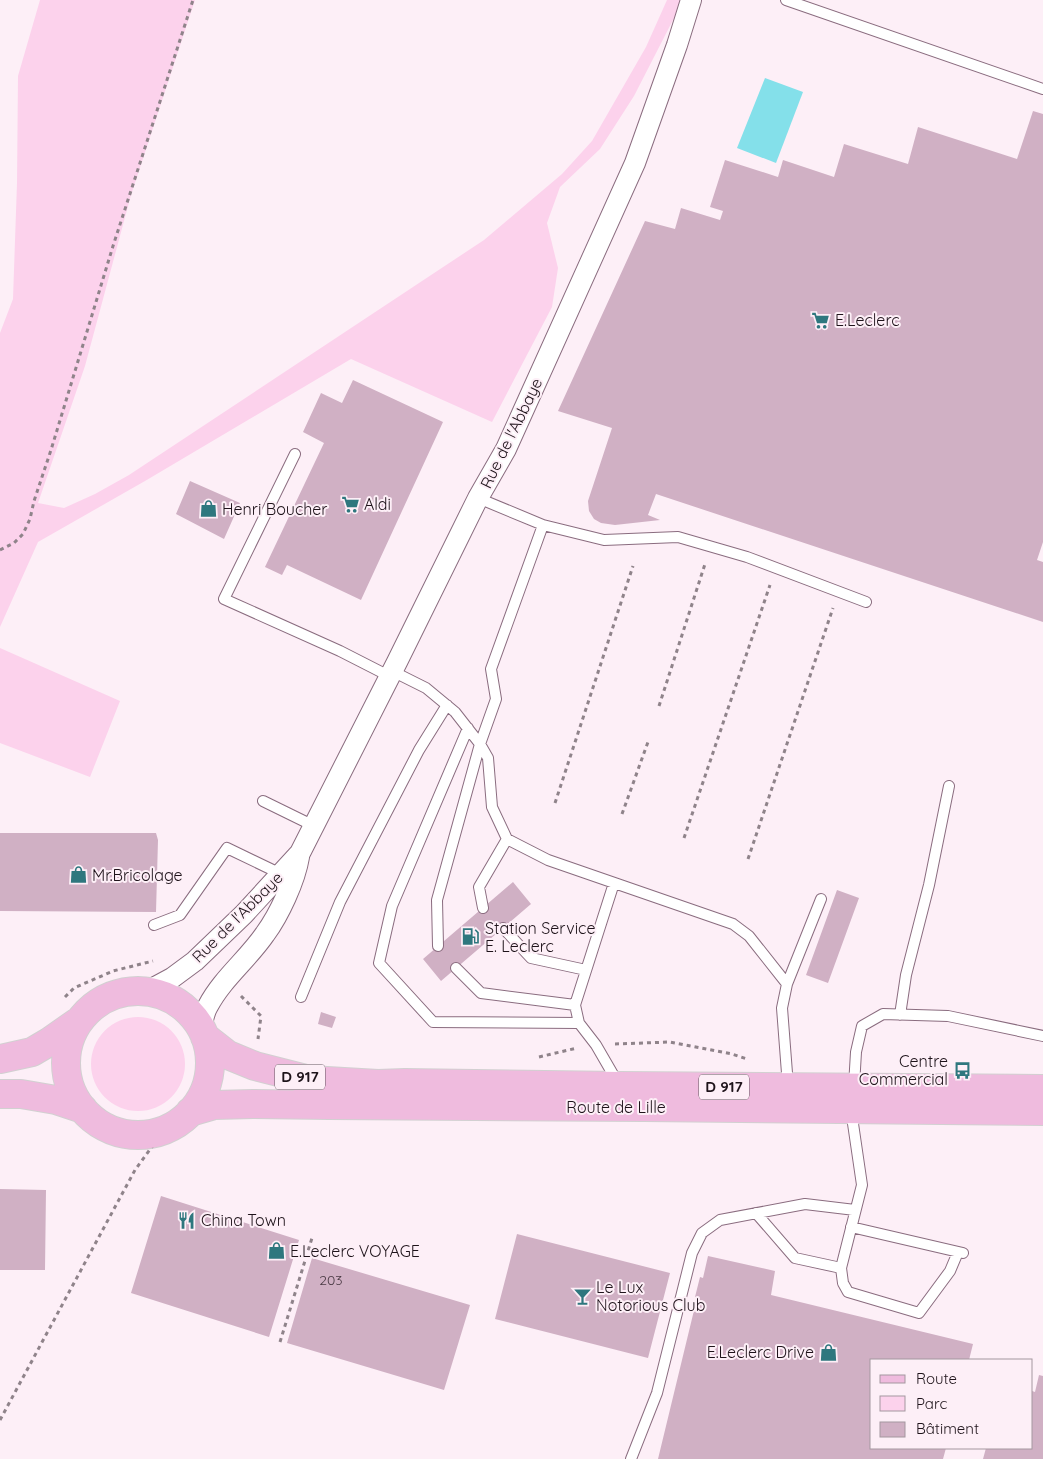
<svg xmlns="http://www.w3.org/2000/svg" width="1043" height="1459" font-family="Quicksand,sans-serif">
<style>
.green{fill:#fcd2ec}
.water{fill:#84e0ea}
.building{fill:#d0b0c4}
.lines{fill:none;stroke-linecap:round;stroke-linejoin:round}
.lane-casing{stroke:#8a6c7f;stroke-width:12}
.street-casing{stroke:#8a6c7f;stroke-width:22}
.primary-casing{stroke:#d2d0d1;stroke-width:30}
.path{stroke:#8f838a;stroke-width:3;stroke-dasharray:4 4;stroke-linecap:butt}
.lane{stroke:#fff;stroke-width:10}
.street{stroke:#fff;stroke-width:20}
.primary{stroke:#efbbde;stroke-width:28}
.labels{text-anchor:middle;stroke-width:4;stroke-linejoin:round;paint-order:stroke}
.number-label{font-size:14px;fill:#4a3a44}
.shield{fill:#fdeff7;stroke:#61555c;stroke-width:1}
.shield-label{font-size:15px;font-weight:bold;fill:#1e131a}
.poi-label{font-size:16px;fill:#1e131a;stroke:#fdeff7;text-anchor:start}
.street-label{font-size:16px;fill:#1e131a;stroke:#fdeff7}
</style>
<rect width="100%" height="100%" fill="#fdeff7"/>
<!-- green -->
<path class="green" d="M40 0H195L131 195 85 366 38 503 64 508 95 494 129 475 484 240 562 174 592 141 646 47 667 0H680L675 16 634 96 600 149 560 187 547 223 558 268 552 307 492 422 351 359 145 481 38 542 0 627V333L13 299 17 183 18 76Z
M0 648 120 701 90 777 0 743Z
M91 1064a47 47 0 1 1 94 0a47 47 0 1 1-94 0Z"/>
<!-- water -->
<path class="water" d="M765 78 803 92 776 163 737 148Z"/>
<!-- building -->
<path class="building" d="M1033 111 1043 114V542L1037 560 1043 562V622L656 494 648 515 660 520 615 525 601 523 594 519 589 511 588 501 612 428 558 411 645 221 675 229 681 208 720 220 723 211 710 207 725 160 778 177 783 160 834 177 844 144 908 164 918 127 1017 159Z
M353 380 443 422 361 600 287 565 282 575 265 567 324 443 303 432 321 393 342 403Z
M190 481 240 503 224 539 176 514Z
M0 833H156L158 840 156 912 0 911Z
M513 882 531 904 441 981 423 959Z
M837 890 859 898 828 983 806 975Z
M321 1012 336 1017 332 1028 318 1024Z
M0 1189 46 1190 45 1270H0Z
M161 1196 299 1240 269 1337 131 1293Z
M517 1234 670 1273 648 1358 495 1319Z
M708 1256 775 1271 771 1295 973 1344 969 1360H872V1448H946L943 1459H658L697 1298 695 1297 700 1277 703 1278Z
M312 1258 470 1305 444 1390 287 1343Z
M1039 1375 1043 1376V1459H983L986 1448H1032V1391L1035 1392Z"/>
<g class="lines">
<defs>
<path id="lane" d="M786 0 1043 89
M295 454 224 599 340 651 389 676
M543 525 604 540 678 537 747 557 866 602
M392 671 426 688 455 712 480 744 488 758 492 807 507 839 548 860 733 924 749 936 787 984
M468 728 392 906 379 963 433 1022 579 1023
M263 801 314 826
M614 883 575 1005 579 1023 596 1045 618 1083
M483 908 479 887 507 839
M154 925 180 915 227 848 281 874
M503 928 531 958 586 970
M438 946 437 900 480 744 496 699 491 669 543 525 478 498
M456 968 481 993 575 1005
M301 997 340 902 419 750 447 705
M900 1015 906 975 929 885 949 786
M788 1086 782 1008 787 984 821 899
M854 1086 856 1052 862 1026 883 1014 948 1016 1043 1036
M851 1110 862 1185 841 1268 843 1283 848 1292 919 1313 950 1271 958 1252
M756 1213 795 1258 841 1268
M851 1227 963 1253
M631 1459 657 1393 692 1253 702 1233 720 1220 805 1204 855 1210"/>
<path id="street" d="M146 992 172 978 195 961 244 914 300 853 397 662 478 498 506 449 635 163 677 45 691 0
M201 1028C203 1021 204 1012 208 1006 222 979 248 959 265 934 279 915 295 881 299 857"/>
<path id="primary" d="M66 1063a72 72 0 1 1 144 0a72 72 0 1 1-144 0Z
M205 1037 228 1055 255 1066 310 1080 378 1084 405 1083 620 1086 1043 1089
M0 1059 32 1052 49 1042 79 1021
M0 1094H21L56 1100 83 1109
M190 1112 214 1105 253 1104 329 1105 644 1107 1043 1111"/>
</defs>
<!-- lane casing -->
<use href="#lane" class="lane-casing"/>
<!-- street casing -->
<use href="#street" class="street-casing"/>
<!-- primary casing -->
<use href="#primary" class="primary-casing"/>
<!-- path -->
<path class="path" d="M0 550 14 543 23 534 30 519 34 501 51 450 113 246 193 0
M659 706 705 564
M555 803 633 566
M622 814 648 742
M684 838 770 585
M748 859 833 608
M241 996 261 1016 258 1039
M65 997 74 988 113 971 153 961
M615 1044 670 1042 732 1054 747 1059
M539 1057 577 1048
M280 1342 312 1238
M0 1420 135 1170 165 1129"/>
<!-- lane -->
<use href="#lane" class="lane"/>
<!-- street -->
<use href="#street" class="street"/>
<!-- primary -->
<use href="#primary" class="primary"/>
</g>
<!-- icons -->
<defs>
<symbol id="supermarket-bare" viewBox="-9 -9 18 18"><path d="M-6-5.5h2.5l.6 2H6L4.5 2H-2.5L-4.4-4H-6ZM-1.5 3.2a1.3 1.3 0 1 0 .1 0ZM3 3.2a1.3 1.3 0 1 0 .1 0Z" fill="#2e777e" stroke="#fdeff7" stroke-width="2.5" paint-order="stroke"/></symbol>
<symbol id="shop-bare" viewBox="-9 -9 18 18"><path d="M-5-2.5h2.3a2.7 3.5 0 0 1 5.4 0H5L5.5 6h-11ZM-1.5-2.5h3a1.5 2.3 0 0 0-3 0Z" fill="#2e777e" stroke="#fdeff7" stroke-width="2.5" paint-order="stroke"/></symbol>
<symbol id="fuel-bare" viewBox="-9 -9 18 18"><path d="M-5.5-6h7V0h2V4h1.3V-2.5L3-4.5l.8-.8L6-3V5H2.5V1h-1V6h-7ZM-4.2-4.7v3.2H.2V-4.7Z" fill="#2e777e" stroke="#fdeff7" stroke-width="2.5" paint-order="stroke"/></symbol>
<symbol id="bus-bare" viewBox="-9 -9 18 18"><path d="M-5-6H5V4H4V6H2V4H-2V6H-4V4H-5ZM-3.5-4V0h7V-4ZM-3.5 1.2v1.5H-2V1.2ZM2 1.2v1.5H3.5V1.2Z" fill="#2e777e" stroke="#fdeff7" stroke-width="2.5" paint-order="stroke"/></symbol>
<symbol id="restaurant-bare" viewBox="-9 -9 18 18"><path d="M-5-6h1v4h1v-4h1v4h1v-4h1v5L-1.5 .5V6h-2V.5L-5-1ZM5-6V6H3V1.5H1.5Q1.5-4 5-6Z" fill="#2e777e" stroke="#fdeff7" stroke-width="2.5" paint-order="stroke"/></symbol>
<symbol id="bar-bare" viewBox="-9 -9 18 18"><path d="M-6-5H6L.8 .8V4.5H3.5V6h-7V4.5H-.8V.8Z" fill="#2e777e" stroke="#fdeff7" stroke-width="2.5" paint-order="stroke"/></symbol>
</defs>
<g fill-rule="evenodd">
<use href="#supermarket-bare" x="808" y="308" width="25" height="25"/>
<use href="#supermarket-bare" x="338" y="492" width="25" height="25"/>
<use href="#shop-bare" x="196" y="496" width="25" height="25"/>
<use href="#shop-bare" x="66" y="862" width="25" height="25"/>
<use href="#fuel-bare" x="458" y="924" width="25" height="25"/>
<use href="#bus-bare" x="950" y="1058" width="25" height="25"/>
<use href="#restaurant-bare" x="174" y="1208" width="25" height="25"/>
<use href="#shop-bare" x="264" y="1238" width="25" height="25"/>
<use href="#bar-bare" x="570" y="1284" width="25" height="25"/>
<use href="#shop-bare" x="816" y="1340" width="25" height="25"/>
</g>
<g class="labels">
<!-- number labels -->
<g class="number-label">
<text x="331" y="1285">203</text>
</g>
<!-- shield labels -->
<g class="shield">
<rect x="275" y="1064.5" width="50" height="25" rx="4"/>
<rect x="699" y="1074.5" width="50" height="25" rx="4"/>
</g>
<g class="shield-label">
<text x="300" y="1082">D 917</text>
<text x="724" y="1092">D 917</text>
</g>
<!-- poi labels -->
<g class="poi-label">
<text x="835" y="326">E.Leclerc</text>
<text x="364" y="510">Aldi</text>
<text x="222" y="515">Henri Boucher</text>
<text x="92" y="881">Mr.Bricolage</text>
<text x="485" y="934">Station Service<tspan x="485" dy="18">E. Leclerc</tspan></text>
<text x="948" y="1067" text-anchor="end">Centre<tspan x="948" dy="18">Commercial</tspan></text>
<text x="201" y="1226">China Town</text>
<text x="290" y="1257">E.Leclerc VOYAGE</text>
<text x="596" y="1293">Le Lux<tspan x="596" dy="18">Notorious Club</tspan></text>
<text x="814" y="1358" text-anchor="end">E.Leclerc Drive</text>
</g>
<!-- street labels -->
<g class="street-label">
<text transform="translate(511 433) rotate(-64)" y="6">Rue de l'Abbaye</text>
<text transform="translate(237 917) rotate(-45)" y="6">Rue de l'Abbaye</text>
<text x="616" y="1113">Route de Lille</text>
</g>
</g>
<!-- legend -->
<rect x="870" y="1359" width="162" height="90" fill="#fdeff7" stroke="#a4979f"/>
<rect x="880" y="1375" width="25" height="8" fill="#efbbde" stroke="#a4979f"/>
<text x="916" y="1384" font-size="15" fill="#1e131a">Route</text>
<rect x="880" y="1396" width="25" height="15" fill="#fcd2ec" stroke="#a4979f"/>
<text x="916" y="1409" font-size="15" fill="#1e131a">Parc</text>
<rect x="880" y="1422" width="25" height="15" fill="#d0b0c4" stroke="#a4979f"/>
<text x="916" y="1434" font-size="15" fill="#1e131a">Bâtiment</text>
</svg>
